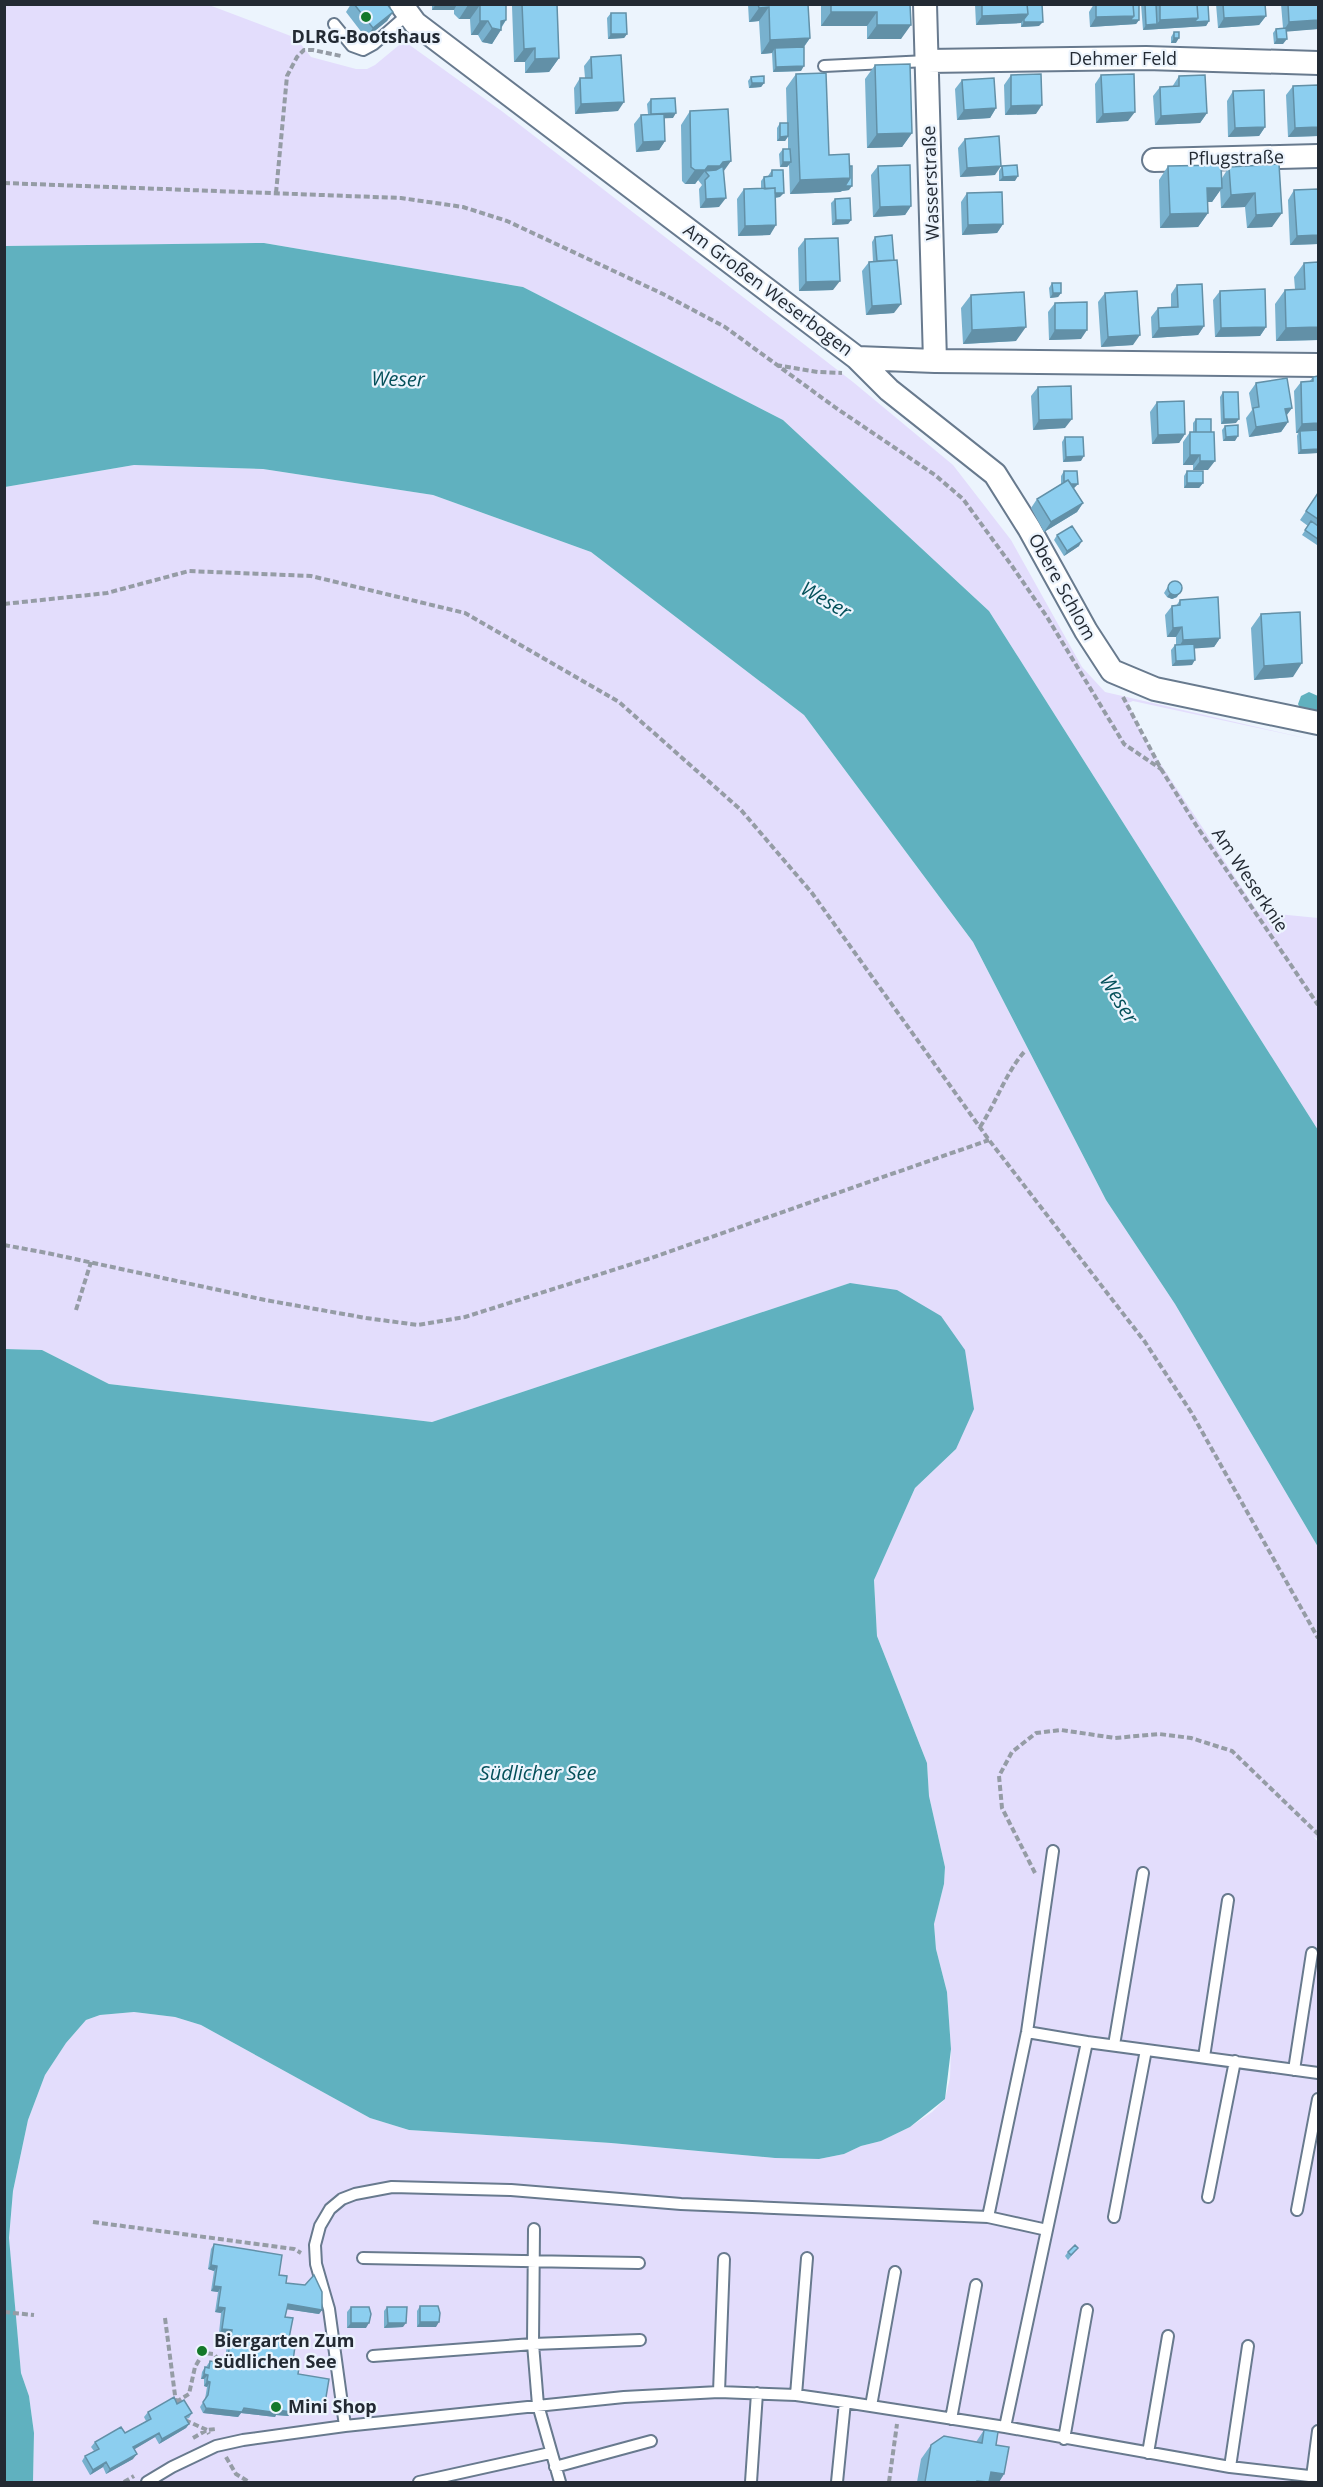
<svg xmlns="http://www.w3.org/2000/svg" width="1323" height="2487" font-family="'Open Sans',sans-serif">
<style>
.green{fill:#e3ddfc}
.water{fill:#60b1bf}
.lines{fill:none;stroke-linecap:round;stroke-linejoin:round}
.service-casing{stroke:#687a8e;stroke-width:14}
.minor-casing{stroke:#687a8e;stroke-width:26}
.path{stroke:#959ca5;stroke-width:4;stroke-dasharray:6 3;stroke-linecap:butt}
.service{stroke:#fff;stroke-width:10}
.minor{stroke:#fff;stroke-width:22}
.wall{fill:#78b1ce}
.shaded-wall{fill:#6290a7}
.building{fill:#8cceef;stroke:#6290a7;stroke-width:1.5}
.poi-dot{fill:#14782a;stroke:#ecf4fd;stroke-width:2}
.labels{text-anchor:middle;stroke-width:4.5;stroke-linejoin:round;paint-order:stroke}
.poi-label{font-size:18px;font-weight:bold;fill:#232a33;stroke:#ecf4fd;text-anchor:start}
.street-label{font-size:18px;fill:#232a33;stroke:#ecf4fd}
.water-label{font-size:20px;font-style:italic;fill:#04505a;stroke:#ecf4fd}
</style>
<rect width="100%" height="100%" fill="#ecf4fd"/>
<!-- green -->
<path class="green" d="M4 5H209L296 38 311 57 356 69H367L375 65 404 41 503 112 853 382 953 465 1011 540 1082 667 1105 692 1318 741 1133 701 1128 703 1143 737 1258 912 1318 918V1130L989 611 783 420 523 287 264 243 5 246Z
M134 465 263 469 433 495 591 552 804 715 973 942 1106 1200 1175 1304 1318 1547V1839L1313 1836 1318 1842V2482H33L34 2433 29 2396 21 2373 9 2240 13 2191 28 2120 45 2075 66 2043 86 2020 100 2015 134 2012 175 2017 201 2025 370 2118 409 2130 611 2143 775 2158 819 2159 844 2154 861 2146 881 2141 910 2127 932 2112 945 2099 950 2078 951 2049 947 1992 936 1949 934 1924 944 1884 945 1867 929 1796 927 1763 877 1636 874 1579 915 1488 956 1449 850 1283 432 1422 109 1384 42 1350 5 1349V487Z"/>
<!-- water -->
<path class="water" d="M264 243 523 287 783 420 989 611 1318 1130V1547L1175 1304 1106 1200 973 942 804 715 591 552 433 495 263 469 134 465 5 487V246Z
M1309 692 1318 696V712L1302 713 1298 704 1301 696Z
M850 1283 897 1290 941 1316 965 1350 974 1409 956 1449 915 1488 874 1580 877 1636 927 1763 929 1796 945 1867 944 1884 934 1924 936 1949 947 1992 951 2049 945 2099 910 2127 881 2141 861 2146 844 2154 819 2159 775 2158 611 2143 409 2130 370 2118 201 2025 175 2017 134 2012 100 2015 86 2020 66 2043 45 2075 28 2120 13 2191 9 2238 21 2373 29 2396 34 2433 33 2482H5V1349L42 1350 109 1384 432 1422Z"/>
<g class="lines">
<defs>
<path id="service" d="M334 24 352 46 363 50 374 44 408 14
M824 66 927 61
M1027 2032 1087 2042
M1114 2045 1143 1873
M1204 2057 1228 1900
M1294 2070 1312 1953
M1208 2197 1235 2061
M1297 2210 1318 2099
M988 2217 1027 2032 1053 1851
M1114 2217 1146 2050
M534 2229 533 2344 538 2405 560 2482
M363 2258 639 2263
M373 2356 533 2344 640 2340
M719 2392 724 2259
M796 2395 807 2258
M871 2406 895 2272
M951 2419 976 2285
M345 2426 329 2309 316 2264 315 2245 320 2226 330 2209 342 2199 355 2194 392 2187 511 2190 681 2204 988 2217 1047 2230
M1005 2427 1087 2042 1318 2073
M1064 2439 1087 2310
M1148 2453 1168 2336
M555 2467 651 2441
M1230 2467 1248 2346
M1312 2477 1318 2431
M147 2482 172 2467 216 2446 243 2440 345 2426 624 2397 719 2392 796 2395 845 2402 1005 2427 1230 2467 1318 2477
M419 2482 550 2453
M751 2482 757 2393
M837 2482 845 2402"/>
<path id="minor" d="M401 4 415 23 857 358 935 361 1318 365
M925 4 935 361
M927 61 1146 58 1318 63
M1154 160 1318 156
M857 358 889 390 995 474 1029 528 1086 631 1112 671 1155 689 1318 723"/>
</defs>
<!-- service casing -->
<use href="#service" class="service-casing"/>
<!-- minor casing -->
<use href="#minor" class="minor-casing"/>
<!-- path -->
<path class="path" d="M4 183 401 198 463 207 507 221 663 294 725 327 836 408 935 475 963 499 1012 566 1047 617 1124 744 1161 769
M276 193 287 76 297 57 304 50H313L341 56
M776 365 818 372 842 373
M4 604 107 593 189 571 311 576 465 613 619 702 741 810 812 893 989 1140 1145 1342 1191 1412 1318 1638
M1123 697 1161 769 1196 825 1318 1005
M980 1127C996 1103 1006 1072 1025 1051
M4 1245 47 1253 265 1300 366 1318 418 1325 465 1317 651 1258 989 1140
M76 1310 91 1262
M1035 1873 1002 1808 999 1776 1012 1752 1036 1733 1061 1730 1115 1738 1159 1734 1191 1738 1232 1751 1318 1834
M93 2222 294 2249 301 2253
M4 2312 34 2315
M165 2318 176 2403
M176 2402 189 2394 195 2367 203 2353 214 2354 220 2362
M185 2420 207 2430 209 2434
M193 2438 207 2430 216 2429
M226 2457 236 2474 249 2482
M124 2482 134 2476
M889 2482 897 2424"/>
<!-- service -->
<use href="#service" class="service"/>
<!-- minor -->
<use href="#minor" class="minor"/>
</g>
<!-- wall -->
<path class="wall" d="M351 4H387L393 12 387 21 366 38 346 12Z
M432 4H506V20L492 44 482 42 478 35H471L470 19H459L454 14V10H432Z
M513 4H557L559 58 549 72 525 73V62H514L512 6Z
M748 4H808L810 38 804 47 801 71 773 72 772 53 761 54 759 21 749 22Z
M821 4H910L901 39H867V26H821Z
M975 4H1042L1039 26 1021 27V23L976 25Z
M1094 4H1139V20L1136 24 1090 27 1089 12Z
M1141 4H1208L1209 21 1206 26 1143 30Z
M1216 4H1265L1266 16 1259 25 1218 28Z
M1281 4H1318V29L1286 31 1283 44H1274L1273 33 1276 29 1283 28Z
M611 13 627 34 624 38 608 39 607 18Z
M1174 32 1176 43H1171V37Z
M591 57 618 111 575 114 574 88 580 78H585L584 66Z
M875 65 912 133 902 147 867 148 865 79Z
M796 74 829 155 849 190 842 191 840 192 790 194 789 165 787 167H780L779 154 783 149H788V137L785 141H777V128L780 123H787L786 88Z
M1011 75 1036 114 1005 115 1004 85Z
M1101 75 1128 121 1096 123 1095 84Z
M1179 76 1207 113 1200 123 1155 125 1153 96 1160 87H1172Z
M751 77 764 83 761 87 749 88 748 81Z
M962 80 996 108 990 118 957 120 955 89Z
M1318 85V136L1288 137 1286 95 1293 86Z
M1233 91 1265 127 1259 136 1228 137 1227 101Z
M651 99 673 118H664L665 141 659 150 636 152 634 124 641 115 648 114 647 104Z
M690 111 723 172 719 207 700 208 699 189 702 185 698 180 695 184H685L682 181 681 125Z
M965 139 995 175 960 177 958 148Z
M1279 164 1272 227 1247 228 1245 207 1221 208 1220 190 1212 202H1208V213L1198 227 1160 228 1159 180 1168 166 1222 178 1229 167Z
M878 166 911 206 905 215 873 217 871 175Z
M1002 166 1015 181H999V171Z
M772 170 780 197 776 198 770 235 738 236 737 199 744 189H761V181L764 177 768 176Z
M1318 189V244L1290 245 1288 200 1294 190Z
M967 193 1003 224 997 233 962 235 961 202Z
M835 199 851 220 848 224 832 225 831 203Z
M875 237 894 313 866 315 862 271 869 262H873L872 242Z
M805 239 833 290 799 291 798 248Z
M1304 263 1318 340 1276 341 1275 304 1285 290 1295 289 1294 277Z
M1052 283 1061 293 1058 297 1050 298 1049 288Z
M1177 285 1204 326 1198 335 1152 338 1151 317 1158 308 1171 307V294Z
M1220 291 1266 327 1260 336 1215 337 1213 300Z
M1105 293 1133 345 1101 347 1098 302Z
M971 295 1016 341 963 344 961 308Z
M1055 303 1081 339 1049 340 1048 312Z
M1313 377 1318 430V453L1298 454 1297 436 1298 433H1296L1294 391 1301 382H1309Z
M1256 383 1292 408 1287 415 1288 422 1281 432 1249 437 1246 418 1252 410 1249 393Z
M1038 387 1065 428 1033 430 1031 396Z
M1223 392 1236 423 1221 424 1220 397Z
M1157 402 1185 434 1179 443 1152 444 1150 412Z
M1196 419 1208 470H1193V465H1183V442L1190 432H1193V423Z
M1225 426 1235 441H1223L1222 430Z
M1065 437 1081 461 1063 462 1062 442Z
M1064 471 1078 484 1074 488 1083 503 1077 512 1044 532 1031 508 1037 499 1061 484V476Z
M1187 471 1203 483 1199 488H1184V476Z
M1318 493V543L1317 545 1302 535 1308 526 1300 520Z
M1057 535 1079 546 1064 556 1054 540Z
M1170 583 1177 597 1172 599 1167 597 1164 593Z
M1180 600 1220 638 1214 647 1194 648 1192 665 1172 666 1171 650 1175 645H1176V637H1167L1165 615 1172 606H1176Z
M1261 614 1293 677 1254 680 1251 628Z
M214 2244 279 2275 286 2283 322 2310 319 2314 287 2309 285 2317 293 2361 298 2374 321 2413 314 2412 311 2415 291 2413 288 2416 276 2415 275 2417 241 2413 238 2417 203 2413 200 2407 205 2399 207 2387 204 2386V2379H201L202 2372 205 2367H206L210 2361 220 2362 223 2357H225L229 2335 219 2333 221 2313 215 2312 218 2292 211 2291 214 2271 208 2269 211 2249Z
M1078 2248 1068 2260 1065 2256 1068 2252Z
M420 2306 436 2327H417V2311Z
M351 2307 366 2328H347V2312Z
M387 2307 403 2327 384 2328V2311Z
M177 2404 192 2413 189 2418 186 2419 189 2424 186 2428 159 2444 155 2437 134 2449 133 2459 106 2474 103 2467 90 2475 82 2461 85 2456 94 2451 91 2447 95 2442 125 2433 146 2421 144 2417 148 2412Z
M984 2430 996 2445 1004 2474 999 2482H917L921 2459 931 2445 976 2442Z"/>
<!-- shaded-wall -->
<path class="shaded-wall" d="M436 4H457L454 10H432Z
M468 5H480L470 19H459Z
M769 7 759 21 749 22 759 8Z
M393 12 387 21 366 38 373 28Z
M831 12H877L867 26H821Z
M1028 14 1021 23 976 25 982 16Z
M1134 16 1139 20 1136 24 1090 27 1096 17Z
M1266 16 1259 25 1218 28 1224 18Z
M1198 18 1209 21 1206 26 1143 30 1146 25 1157 24 1160 20Z
M506 20 499 30H501L492 44 482 42 492 28 501 21Z
M1318 20V29L1283 32 1289 22Z
M480 21H488L478 35H471Z
M1024 22H1043L1039 26 1021 27Z
M877 25H911L901 39H867Z
M611 34H627L624 38 608 39Z
M810 38 800 52 775 48 772 53 761 54 770 40Z
M1174 38H1179L1176 43H1171Z
M1277 39H1287L1283 44H1274Z
M535 48 525 62H514L524 49Z
M559 58 549 72 525 73 535 59Z
M804 66 801 71 773 72 776 67Z
M752 83H764L761 87 749 88Z
M624 102 618 111 575 114 581 104Z
M1042 105 1036 114 1005 115 1011 106Z
M996 108 990 118 957 120 964 110Z
M1135 112 1128 121 1096 123 1103 114Z
M676 113 673 118 648 119 651 115Z
M1207 113 1200 123 1155 125 1161 116Z
M1265 127 1259 136 1228 137 1235 128Z
M1318 127V136L1288 137 1295 128Z
M912 133 902 147 867 148 877 134Z
M788 136 785 141H777L780 137Z
M665 141 659 150 636 152 643 142Z
M731 161 721 175 709 176 705 171 695 184H685L695 170 723 162Z
M783 162H791L787 167H780Z
M1001 166 995 175 960 177 967 168Z
M1018 176 1015 181H999L1003 177Z
M850 178 852 186 849 190 842 191 840 192 790 194 800 180Z
M1207 188H1222L1212 202H1198Z
M765 193H784L780 197 761 198Z
M1255 193 1245 207 1221 208 1231 195Z
M726 198 719 207 700 208 706 199Z
M911 206 905 215 873 217 880 207Z
M1208 213 1198 227 1160 228 1170 214Z
M1282 213 1272 227 1247 228 1256 215Z
M836 220H851L848 224 832 225Z
M1003 224 997 233 962 235 968 225Z
M776 225 770 235 738 236 745 226Z
M1318 235V244L1290 245 1297 236Z
M840 281 833 290 799 291 806 282Z
M1053 293H1061L1058 297 1050 298Z
M901 304 894 313 866 315 872 306Z
M1204 326 1198 335 1152 338 1159 328Z
M1026 327 1016 341 963 344 972 330Z
M1266 327 1260 336 1215 337 1221 328Z
M1318 327V340L1276 341 1286 328Z
M1055 330H1087L1081 339 1049 340Z
M1140 335 1133 345 1101 347 1108 337Z
M1292 408 1285 417V409Z
M1072 419 1065 428 1033 430 1039 420Z
M1224 419H1239L1236 423 1221 424Z
M1288 422 1281 432 1249 437 1256 427Z
M1318 423V429L1317 432 1300 431 1298 433H1296L1302 424Z
M1185 434 1179 443 1152 444 1158 435Z
M1238 436 1235 441H1223L1226 437Z
M1318 449V453L1298 454 1301 450Z
M1190 455H1200L1193 465H1183Z
M1084 456 1081 461 1063 462 1066 457Z
M1200 461H1215L1208 470H1193Z
M1187 483H1203L1199 488H1184Z
M1065 484H1078L1074 488 1061 489Z
M1083 503 1077 512 1044 532 1051 522Z
M1082 541 1079 546 1064 556 1067 551Z
M1180 592 1177 597 1172 599 1167 597 1170 593Z
M1182 627 1176 637H1167L1173 628Z
M1220 638 1214 647 1177 650 1183 640Z
M1195 660 1192 665 1172 666 1176 661Z
M1302 663 1293 677 1254 680 1264 666Z
M211 2265 217 2266 214 2271 208 2269Z
M214 2286 221 2287 218 2292 211 2291Z
M288 2304 322 2310 319 2314 285 2309Z
M218 2307 225 2308 221 2313 215 2312Z
M420 2322H439L436 2327H417Z
M351 2323H369L366 2328H347Z
M388 2323H406L403 2327 384 2328Z
M222 2329 232 2330 229 2335 219 2333Z
M204 2374 208 2375 204 2379H201Z
M207 2381 210 2382 207 2387 204 2386Z
M315 2407 324 2409 321 2413 314 2412 311 2415 291 2413 288 2416 276 2415 275 2417 241 2413 238 2417 203 2413 206 2408 278 2410 292 2408Z
M189 2424 186 2428 159 2444 162 2439Z
M159 2433 155 2437 130 2452 133 2447Z
M137 2454 133 2459 106 2474 110 2469Z
M106 2462 103 2467 90 2475 93 2470Z
M991 2472 1004 2474 999 2482H976Z"/>
<!-- building -->
<path class="building" d="M354 4H387L393 12 373 28Z
M468 4H506V20L501 21V30L492 28 488 21H480V5Z
M522 4H557L559 58 535 59V48L524 49Z
M758 4H808L810 38 770 40 769 7 759 8Z
M831 4H910L911 25H877V12H831Z
M982 4H1027L1028 14 982 16Z
M1027 4H1042L1043 22H1024V19L1028 14Z
M1096 4H1133L1134 16 1096 17Z
M1133 4H1139V20H1130L1134 16Z
M1145 4H1156L1157 24 1146 25Z
M1160 4H1197L1198 18 1160 20Z
M1197 4H1208L1209 21 1194 22 1198 18Z
M1223 4H1265L1266 16 1224 18Z
M1288 4H1318V20L1289 22Z
M611 13H626L627 34H611Z
M1286 28 1287 39H1277L1276 29Z
M1174 32H1179V38H1174Z
M804 47V66L776 67 775 48Z
M621 55 624 102 581 104 580 78H592L591 57Z
M910 64 912 133 877 134 875 65Z
M826 73 829 155 849 154 850 178 800 180 796 74Z
M1041 74 1042 105 1011 106V75Z
M1134 74 1135 112 1103 114 1101 75Z
M1205 75 1207 113 1161 116 1160 87 1179 86V76Z
M764 76V83H752L751 77Z
M994 78 996 108 964 110 962 80Z
M1318 85V127L1295 128 1293 86Z
M1264 90 1265 127 1235 128 1233 91Z
M675 98 676 113 651 114V99Z
M728 109 731 161 723 162 720 166H708L705 170H695L691 167 690 111Z
M664 114 665 141 643 142 641 115Z
M780 123H788V136L780 137Z
M999 136 1001 166 967 168 965 139Z
M783 149H790L791 162H783Z
M1279 164 1282 213 1256 215 1255 193 1231 195 1229 167Z
M910 165 911 206 880 207 878 166Z
M1017 165 1018 176 1003 177 1002 166Z
M1221 165 1222 188H1207L1208 213 1170 214 1168 166Z
M723 166 726 198 706 199 705 180 709 176 705 171 716 170Z
M850 166H852V186H845L850 178Z
M772 170H783L784 193H775V188L765 189 764 177 772 176Z
M775 188 776 225 745 226 744 189Z
M1318 189V235L1297 236 1294 190Z
M1002 192 1003 224 968 225 967 193Z
M850 198 851 220H836L835 199Z
M892 235 894 260 877 261 875 237Z
M838 238 840 281 806 282 805 239Z
M897 260 901 304 872 306 869 262Z
M1318 262V327L1286 328 1285 290 1305 289 1304 263Z
M1052 283H1061V293H1053Z
M1202 284 1204 326 1159 328 1158 308 1178 307 1177 285Z
M1265 289 1266 327 1221 328 1220 291Z
M1137 291 1140 335 1108 337 1105 293Z
M1024 292 1026 327 972 330 971 295Z
M1087 302V330H1055V303Z
M1318 376V423L1302 424 1301 382 1313 381V377Z
M1287 378 1292 408 1285 409 1288 422 1256 427 1253 408 1259 407 1256 383Z
M1071 386 1072 419 1039 420 1038 387Z
M1223 392H1238L1239 419H1224Z
M1184 401 1185 434 1158 435 1157 402Z
M1196 419H1211V432H1196Z
M1238 425V436L1226 437 1225 426Z
M1318 430V449L1301 450 1300 431Z
M1190 432H1214L1215 461H1200V455H1190Z
M1065 437H1083L1084 456 1066 457Z
M1064 471H1077L1078 484H1071L1068 480 1064 482Z
M1187 471H1203V483H1187Z
M1068 480 1083 503 1051 522 1037 499Z
M1318 493V519L1306 511Z
M1311 521 1318 526V539L1305 530Z
M1072 526 1082 541 1067 551 1057 535Z
M1168 588a7 7 0 1 1 14 0a7 7 0 1 1-14 0Z
M1218 597 1220 638 1183 640 1182 627 1173 628 1172 606 1180 605V600Z
M1300 612 1302 663 1264 666 1261 614Z
M1194 644 1195 660 1176 661 1175 645Z
M214 2244 282 2255 279 2275 287 2276 286 2283 305 2285 314 2275 322 2292V2310L288 2304 285 2317 293 2318 289 2338 296 2339 293 2361 300 2362 298 2374 329 2379 324 2409 315 2407V2411L292 2408 291 2412 278 2410V2413L244 2408 242 2412 206 2408 203 2402 208 2395 210 2382 207 2381 208 2375 204 2374 205 2367 209 2368 210 2361 224 2363 223 2357 228 2356 232 2330 222 2329 225 2308 218 2307 221 2287 214 2286 217 2266 211 2265Z
M1075 2245 1078 2248 1071 2255 1068 2252Z
M420 2306H438L440 2313 439 2322H420Z
M351 2307H369L371 2314 369 2323H351Z
M387 2307H407L406 2323H388Z
M174 2397 177 2404 184 2400 192 2413 185 2417 189 2424 162 2439 159 2433 133 2447 137 2454 110 2469 106 2462 93 2470 85 2456 99 2449 95 2442 121 2427 125 2433 151 2419 148 2412Z
M984 2430 998 2432 996 2445 1009 2447 1004 2474 991 2472 989 2482 977 2481V2482H925L931 2445 944 2436 982 2443Z"/>
<!-- markers -->
<g class="poi-dot">
<circle cx="366" cy="17" r="6"/>
<circle cx="202" cy="2351" r="6"/>
<circle cx="276" cy="2407" r="6"/>
</g>
<g class="labels">
<!-- poi labels -->
<g class="poi-label">
<text x="366" y="43" text-anchor="middle">DLRG-Bootshaus</text>
<text x="214" y="2347">Biergarten Zum<tspan x="214" dy="21">südlichen See</tspan></text>
<text x="288" y="2413">Mini Shop</text>
</g>
<!-- street labels -->
<g class="street-label">
<text x="1123" y="65">Dehmer Feld</text>
<text transform="translate(1236 158) rotate(-1)" y="6">Pflugstraße</text>
<text transform="translate(931 183) rotate(-92)" y="6">Wasserstraße</text>
<text transform="translate(768 290) rotate(37)" y="6">Am Großen Weserbogen</text>
<text transform="translate(1062 587) rotate(61)" y="6">Obere Schlom</text>
<text transform="translate(1250 880) rotate(56)" y="6">Am Weserknie</text>
</g>
<!-- water labels -->
<g class="water-label">
<text transform="translate(398 379) rotate(1)" y="7">Weser</text>
<text transform="translate(826 600) rotate(30)" y="7">Weser</text>
<text transform="translate(1119 999) rotate(58)" y="7">Weser</text>
<text x="538" y="1780">Südlicher See</text>
</g>
</g>
<!-- border -->
<rect width="1323" height="2487" fill="none" stroke="#232a33" stroke-width="12"/>
</svg>
